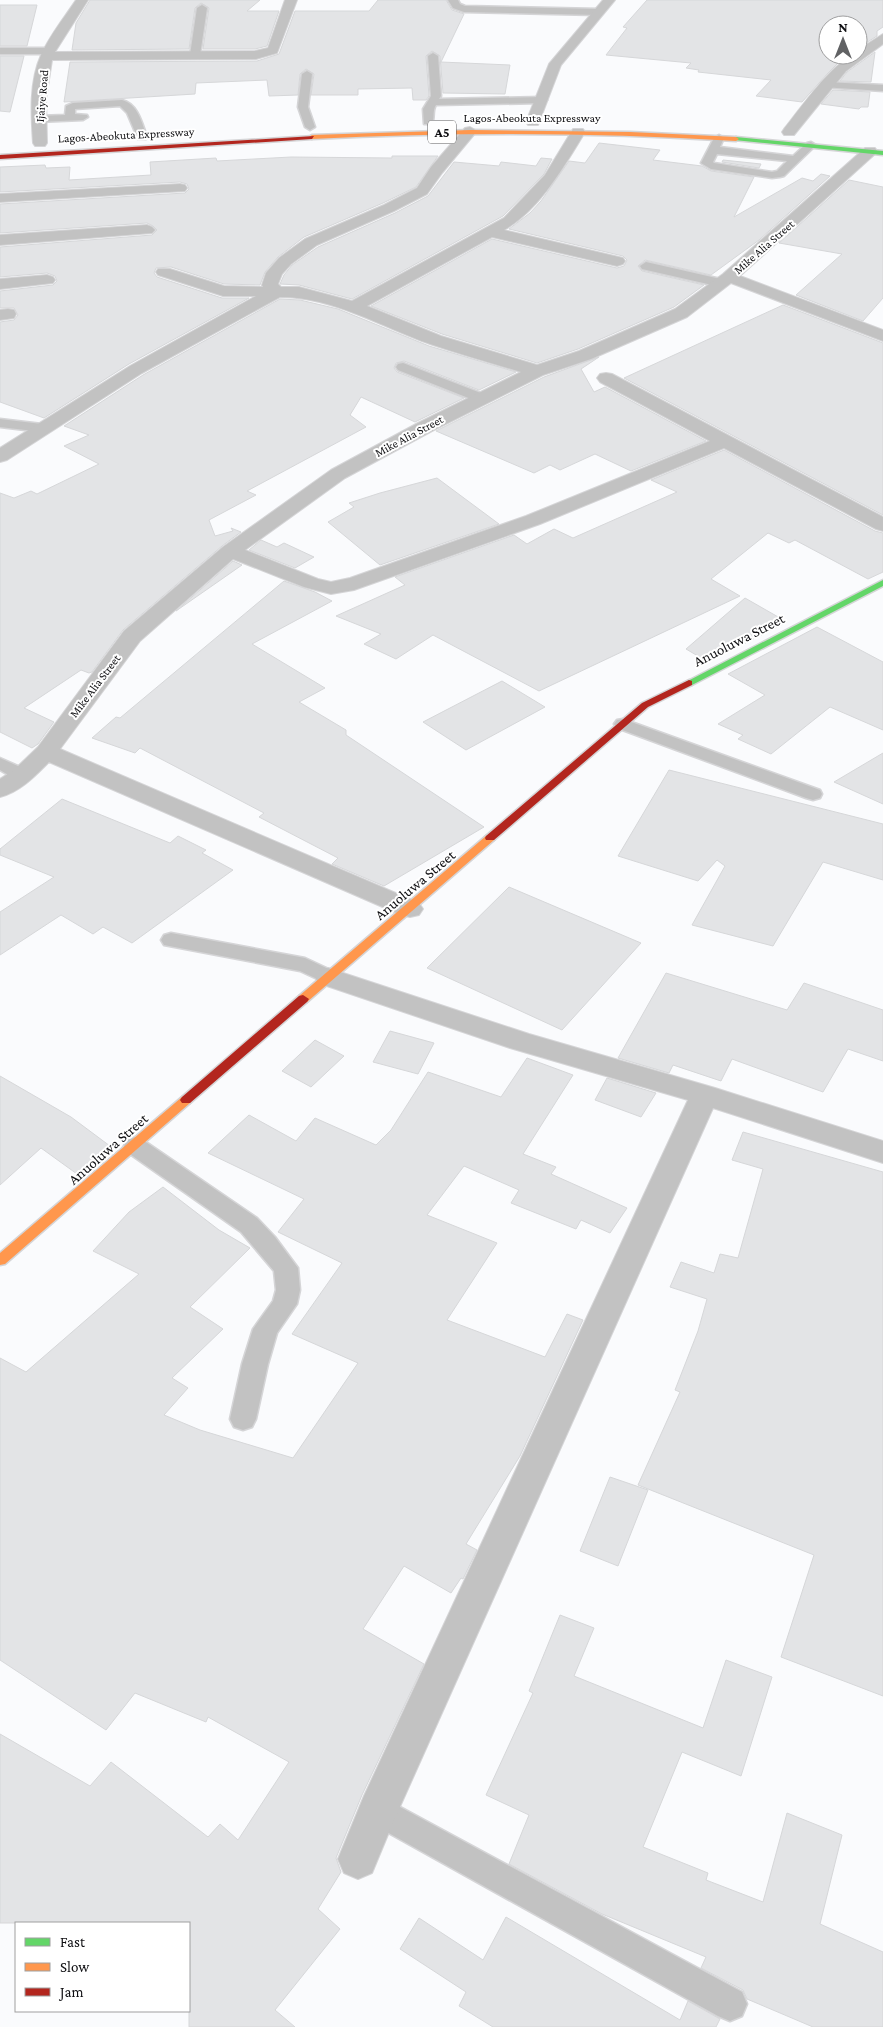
<svg xmlns="http://www.w3.org/2000/svg" width="883" height="2027" font-family="'Crimson Pro',serif">
<style>
.building{fill:#e3e4e6;stroke:#d6d7d9}
.lines{fill:none;stroke-linecap:round;stroke-linejoin:round}
.lane-casing{stroke:#d5d5d7;stroke-width:3}
.street-casing{stroke:#d5d5d7;stroke-width:2}
.fast-casing{stroke:#d5d5d7;stroke-width:3}
.slow-casing{stroke:#d5d5d7;stroke-width:3}
.jam-casing{stroke:#d5d5d7;stroke-width:3}
.lane{fill:#c2c2c2;fill-rule:evenodd}
.street{fill:#c2c2c2;fill-rule:evenodd}
.fast{fill:#63d668;fill-rule:evenodd}
.slow{fill:#ff974d;fill-rule:evenodd}
.jam{fill:#b3261e;fill-rule:evenodd}
.labels{text-anchor:middle;stroke-width:4;stroke-linejoin:round;paint-order:stroke}
.far-street-label{font-size:12px;fill:#0f0f12;stroke:#fff}
.shield{fill:#fff;stroke:#575759;stroke-width:1}
.shield-label{font-size:14px;font-weight:bold;fill:#0f0f12}
.street-label{font-size:15px;fill:#0f0f12;stroke:#fff}
</style>
<rect width="100%" height="100%" fill="#fafbfd"/>
<!-- building -->
<path class="building" d="M90 0H260L247 11H279L267 46 255 49H203L209 8 201 3 195 8 189 49 72 50 76 23Z
M378 0H446L452 10 464 14 441 62 510 65 505 94 443 93 440 56 432 51 426 56 429 96 426 100H413L412 88 358 89V95H311L314 74 306 69 300 74 298 95 269 96 267 80 196 83 195 94 64 102 70 62 257 61 279 54 295 11H369Z
M647 0H883V27L877 31V36L858 48V25H828V55H851L838 63 828 73 802 102 756 96 771 80 698 72 699 70 686 68 691 63 606 55 627 28 623 27Z
M0 5H37L27 46H0Z
M875 52 871 82 840 81 847 72Z
M0 56H24L10 112 0 111Z
M833 90 870 92 868 107H861L859 109 821 104Z
M599 143 660 150 653 160 702 166 711 171 754 177 734 217 802 178 813 181 821 174 830 176 759 240 711 275 645 260 638 266 642 271 704 285 674 307 578 349 537 363 442 334 371 306 492 239 617 268 624 266 627 260 623 256 509 229 530 213 541 201 569 161 585 163Z
M392 156H438L416 187 383 203 304 237 278 257 265 272 260 285 224 284 171 267 156 268 154 273 157 277 222 298H249L129 364 44 418 0 402V322L14 320 18 315 14 308H0V291L53 285 57 281 55 276 47 273 0 277V247L152 235 157 230 153 226 147 223 0 233V204L185 193 189 189 187 184 180 182 0 192V167L45 165 46 168 70 167 69 180 151 175 150 162 216 158 217 161 291 157 392 158Z
M541 158 552 159 544 174 503 216 352 299 299 285 280 284 284 275 292 265 318 247 395 213 428 196 454 162 499 166 501 162 536 166Z
M723 160 761 164 759 168 722 162Z
M849 180 883 187V298L863 321 796 295 842 254 779 243Z
M280 299 300 300 338 309 429 346 516 372 479 390 404 361 396 363 394 368 397 372 464 398 415 422 361 397 350 415 366 427 247 491 256 495 209 520 215 536 233 531 231 528 241 532 222 546 123 630 92 672 89 673 81 670 24 708 54 722 38 744 32 748 0 732V493L14 498 31 491 37 494 99 464 64 446 89 435 64 426 143 375Z
M783 305 883 343V515L624 378Z
M599 357 581 369 594 392 605 387 706 441 631 471 595 454 560 470 550 465 534 473 436 431 544 377Z
M724 450 875 531 883 533V572L868 579 795 540 789 543 768 533 711 579 740 596 539 691 433 635 396 659 364 644 381 634 336 616 405 585 395 577 514 535 527 544 554 529 573 538 677 492 651 480Z
M437 478 499 524 380 565 328 522 354 507 349 503 380 493Z
M261 540 277 547 284 543 314 557 295 568 249 550Z
M233 561 242 565 176 611Z
M284 581 315 592 332 601 252 644 325 688 299 702 346 730V735L484 827 384 886 332 864 338 858 259 817 264 813 140 748 135 753 92 738 116 717 120 718Z
M745 598 787 622 708 662 686 649Z
M817 627 883 662V730L830 707 771 754 738 739 743 735 718 724 765 695 728 674Z
M502 681 545 707 466 750 423 722Z
M883 753V804L834 782Z
M669 770 883 824V880L823 862 773 946 692 925 725 866 717 860 698 881 618 856Z
M62 799 170 843 178 836 206 850 202 853 233 870 132 943 103 927 93 934 61 915 0 955V912L54 877 0 855V849Z
M509 887 641 943 562 1030 427 968Z
M666 973 787 1010 804 983 883 1010V1061L848 1049 823 1092 732 1059 721 1081 673 1065 669 1073 618 1058Z
M390 1031 434 1043 418 1074 373 1062Z
M315 1040 344 1056 311 1087 282 1071Z
M527 1058 573 1075 523 1154 556 1167 551 1174 627 1208 610 1233 581 1220 576 1229 511 1203 519 1190 464 1166 427 1215 497 1243 447 1320 545 1357 567 1314 583 1320 520 1456 466 1544 477 1550 463 1579 461 1578 451 1593 404 1566 363 1629 424 1664 362 1795 336 1858 341 1872 318 1909 340 1929 275 2010 295 2027H189V1923H0V1734L90 1786 111 1762 208 1837 220 1824 238 1840 289 1762 208 1717 206 1722 135 1693 106 1730 0 1660V1358L26 1372 139 1274 93 1251 129 1212 163 1187 219 1230 250 1248 190 1307 223 1329 172 1378 188 1388 164 1415 200 1430 293 1458 358 1363 292 1334 342 1263 278 1232 304 1199 208 1153 249 1115 296 1141 315 1118 376 1145 391 1130 428 1072 501 1097Z
M0 1076 71 1117 110 1146 77 1174 41 1148 0 1185Z
M607 1078 656 1093 641 1117 595 1100Z
M743 1132 883 1172V1696L781 1657 814 1555 638 1485 680 1392 675 1390 698 1331 707 1299 670 1287 681 1262 714 1273 720 1254 738 1258 763 1169 732 1160Z
M610 1477 648 1490 618 1566 580 1551Z
M560 1615 594 1628 574 1676 703 1728 726 1660 772 1677 741 1776 682 1752 643 1847 708 1873 706 1880 763 1902 787 1813 842 1835 820 1924 883 1952V2027H813L747 1999 743 1990 701 1968 706 1957 602 1914 509 1864 529 1815 486 1795 533 1693 529 1691Z
M506 1917 680 2020 688 2001 720 2019 716 2027H493L459 2006 466 1992 400 1949 419 1918 483 1960Z"/>
<g class="lines">
<defs>
<path id="lane" d="M448 0H458L460 4 465 6 598 9 603 12 598 15 464 12 453 8Z
M202 5 207 8 200 55 195 58 190 55 197 8Z
M0 48H49L54 51 49 54H0Z
M433 53 438 56 441 96 439 99 542 97 547 100 542 103 436 105C432 111 435 118 432 124H424L423 109 431 96 428 56Z
M307 71 312 74 308 107 315 127 310 130 305 127 298 107 302 74Z
M826 82 883 85V91L822 87 821 85Z
M122 100C138 104 142 123 147 137L146 139H138L127 113 120 106 75 109V114L87 115 88 117 83 120 38 122 33 119 38 116 65 115 66 106 73 103Z
M719 135 724 138 720 147 793 156 807 143 811 142 816 145 784 176 780 177 772 178 711 169 701 163 714 138ZM717 154 787 161 777 171 772 172 714 163 713 162Z
M646 262 725 280 727 283 721 287 642 269 640 266Z
M403 363 486 395 488 398 481 402 476 401 398 370 396 367 398 364Z
M0 419 42 424 47 425 49 428 47 431 42 432 0 427Z
M623 719 820 790 822 794 820 798 813 800 806 798 617 728 614 724 617 720Z
M0 758 29 771 31 775 29 779 22 781 15 779 0 770Z
M171 933 305 958 335 972 338 977 335 982 328 984 300 971 164 945 161 940 164 935Z
M135 1137 143 1140 257 1218 275 1237 298 1268 300 1290 297 1304 277 1333 268 1364 256 1419 252 1427 243 1430 234 1427 230 1419 242 1364 253 1329 273 1301 276 1290 274 1271 241 1232 127 1152 124 1146 127 1140Z
M378 1795 742 1992 747 2004 742 2016 730 2021 718 2016 367 1821 363 1810 367 1799Z"/>
<path id="street" d="M76 0H88L55 52 255 51 268 48 285 0H297L277 53 256 59 52 60 46 99 47 143 45 146H35L33 143C31 114 29 82 41 55 50 35 64 18 76 0Z
M603 0H615L561 65 538 125H528L526 122 549 64Z
M883 34V44L846 71 794 135H784L782 132 784 129C798 112 837 55 858 55V50Z
M470 127 477 131 442 173 427 194 394 211 317 245 291 264 282 274 278 284 281 287H299L352 301 504 218 545 175 573 129H583L585 132C564 167 539 210 504 230L623 258 625 261 623 264 617 266 492 237 367 306 441 336 537 365 579 351 675 309 723 274 865 148H875L877 151 875 154 740 276 883 330V341L731 283 687 317 591 359 543 375 432 431 345 478 245 550 318 579 331 582 350 578 526 516 710 441 600 382 597 378 600 374 606 373 612 374 883 517V531L876 529 724 448 540 524 354 590 331 594 304 587 233 559 140 641 60 749 419 903 423 909 419 915 410 917 401 915 49 762C35 776 20 792 0 797V779L14 770 38 747 124 631 223 547 331 470 418 423 521 372C491 363 460 354 430 344 381 327 334 297 280 297L142 373 7 460 0 462V448L130 366 256 296H223L158 275 156 272 158 269H170L224 286 263 287 262 285 266 273 279 258 305 239 384 205 417 188 431 167 465 128Z
M180 184 185 185 187 188 185 191 0 202V194Z
M147 225 152 227 155 230 152 233 0 245V235Z
M47 275 53 277 55 280 53 283 0 289V279Z
M8 309 14 310 16 314 14 318 0 320V310Z
M328 968 529 1034 715 1088 883 1141V1163L713 1108 394 1820 372 1873 358 1879 344 1873 338 1859 364 1796 688 1100 510 1048 318 983 315 977 318 971Z"/>
<path id="fast" d="M736 137 883 151V155L734 140Z
M883 580V586L692 685H686L684 683Z"/>
<path id="slow" d="M471 130 630 132 736 137 739 139 736 141C595 132 454 132 312 139L309 137 312 135Z
M490 835 495 838 494 840 307 1002H299L297 999 299 996 486 836Z
M186 1096 190 1097 192 1100 190 1103 5 1264 0 1265V1253L182 1097Z"/>
<path id="jam" d="M314 136 312 139 0 159V155Z
M689 680 692 681V685L648 707 494 840H486L485 838 486 836 642 703Z
M303 995 309 999 307 1002 190 1103H182L180 1100 182 1097 299 996Z"/>
</defs>
<!-- lane casing -->
<use href="#lane" class="lane-casing"/>
<!-- street casing -->
<use href="#street" class="street-casing"/>
<!-- fast casing -->
<use href="#fast" class="fast-casing"/>
<!-- slow casing -->
<use href="#slow" class="slow-casing"/>
<!-- jam casing -->
<use href="#jam" class="jam-casing"/>
<!-- lane -->
<use href="#lane" class="lane"/>
<!-- street -->
<use href="#street" class="street"/>
<!-- fast -->
<use href="#fast" class="fast"/>
<!-- slow -->
<use href="#slow" class="slow"/>
<!-- jam -->
<use href="#jam" class="jam"/>
</g>
<g class="labels">
<!-- far-street labels -->
<g class="far-street-label">
<text transform="translate(42 96) rotate(-85)" y="4">Ijaiye Road</text>
<text x="532" y="122">Lagos-Abeokuta Expressway</text>
<text transform="translate(126 135) rotate(-3)" y="4">Lagos-Abeokuta Expressway</text>
<text transform="translate(764 247) rotate(-41)" y="4">Mike Alia Street</text>
<text transform="translate(409 436) rotate(-28)" y="4">Mike Alia Street</text>
<text transform="translate(95 686) rotate(-53)" y="4">Mike Alia Street</text>
</g>
<!-- shield labels -->
<rect class="shield" x="428" y="120.5" width="28" height="23" rx="4"/>
<g class="shield-label">
<text x="442" y="137">A5</text>
</g>
<!-- street labels -->
<g class="street-label">
<text transform="translate(739 640) rotate(-27)" y="5">Anuoluwa Street</text>
<text transform="translate(415 885) rotate(-40)" y="5">Anuoluwa Street</text>
<text transform="translate(108 1149) rotate(-41)" y="5">Anuoluwa Street</text>
</g>
</g>
<!-- legend -->
<rect x="15" y="1922" width="175" height="90" fill="#ffffff" stroke="#9f9fa0"/>
<rect x="25" y="1938" width="25" height="8" fill="#63d668" stroke="#9f9fa0"/>
<text x="60" y="1947" font-size="15" fill="#0f0f12">Fast</text>
<rect x="25" y="1963" width="25" height="8" fill="#ff974d" stroke="#9f9fa0"/>
<text x="60" y="1972" font-size="15" fill="#0f0f12">Slow</text>
<rect x="25" y="1988" width="25" height="8" fill="#b3261e" stroke="#9f9fa0"/>
<text x="60" y="1997" font-size="15" fill="#0f0f12">Jam</text>
<!-- north arrow -->
<g transform="translate(843 40)"><circle r="24" fill="#ffffff" stroke="#9f9fa0"/>
<path d="M0-4L9 19L0 12L-9 19Z" fill="#616264"/>
<text y="-8" font-size="14" font-weight="bold" text-anchor="middle" fill="#0f0f12">N</text>
</g>
</svg>
